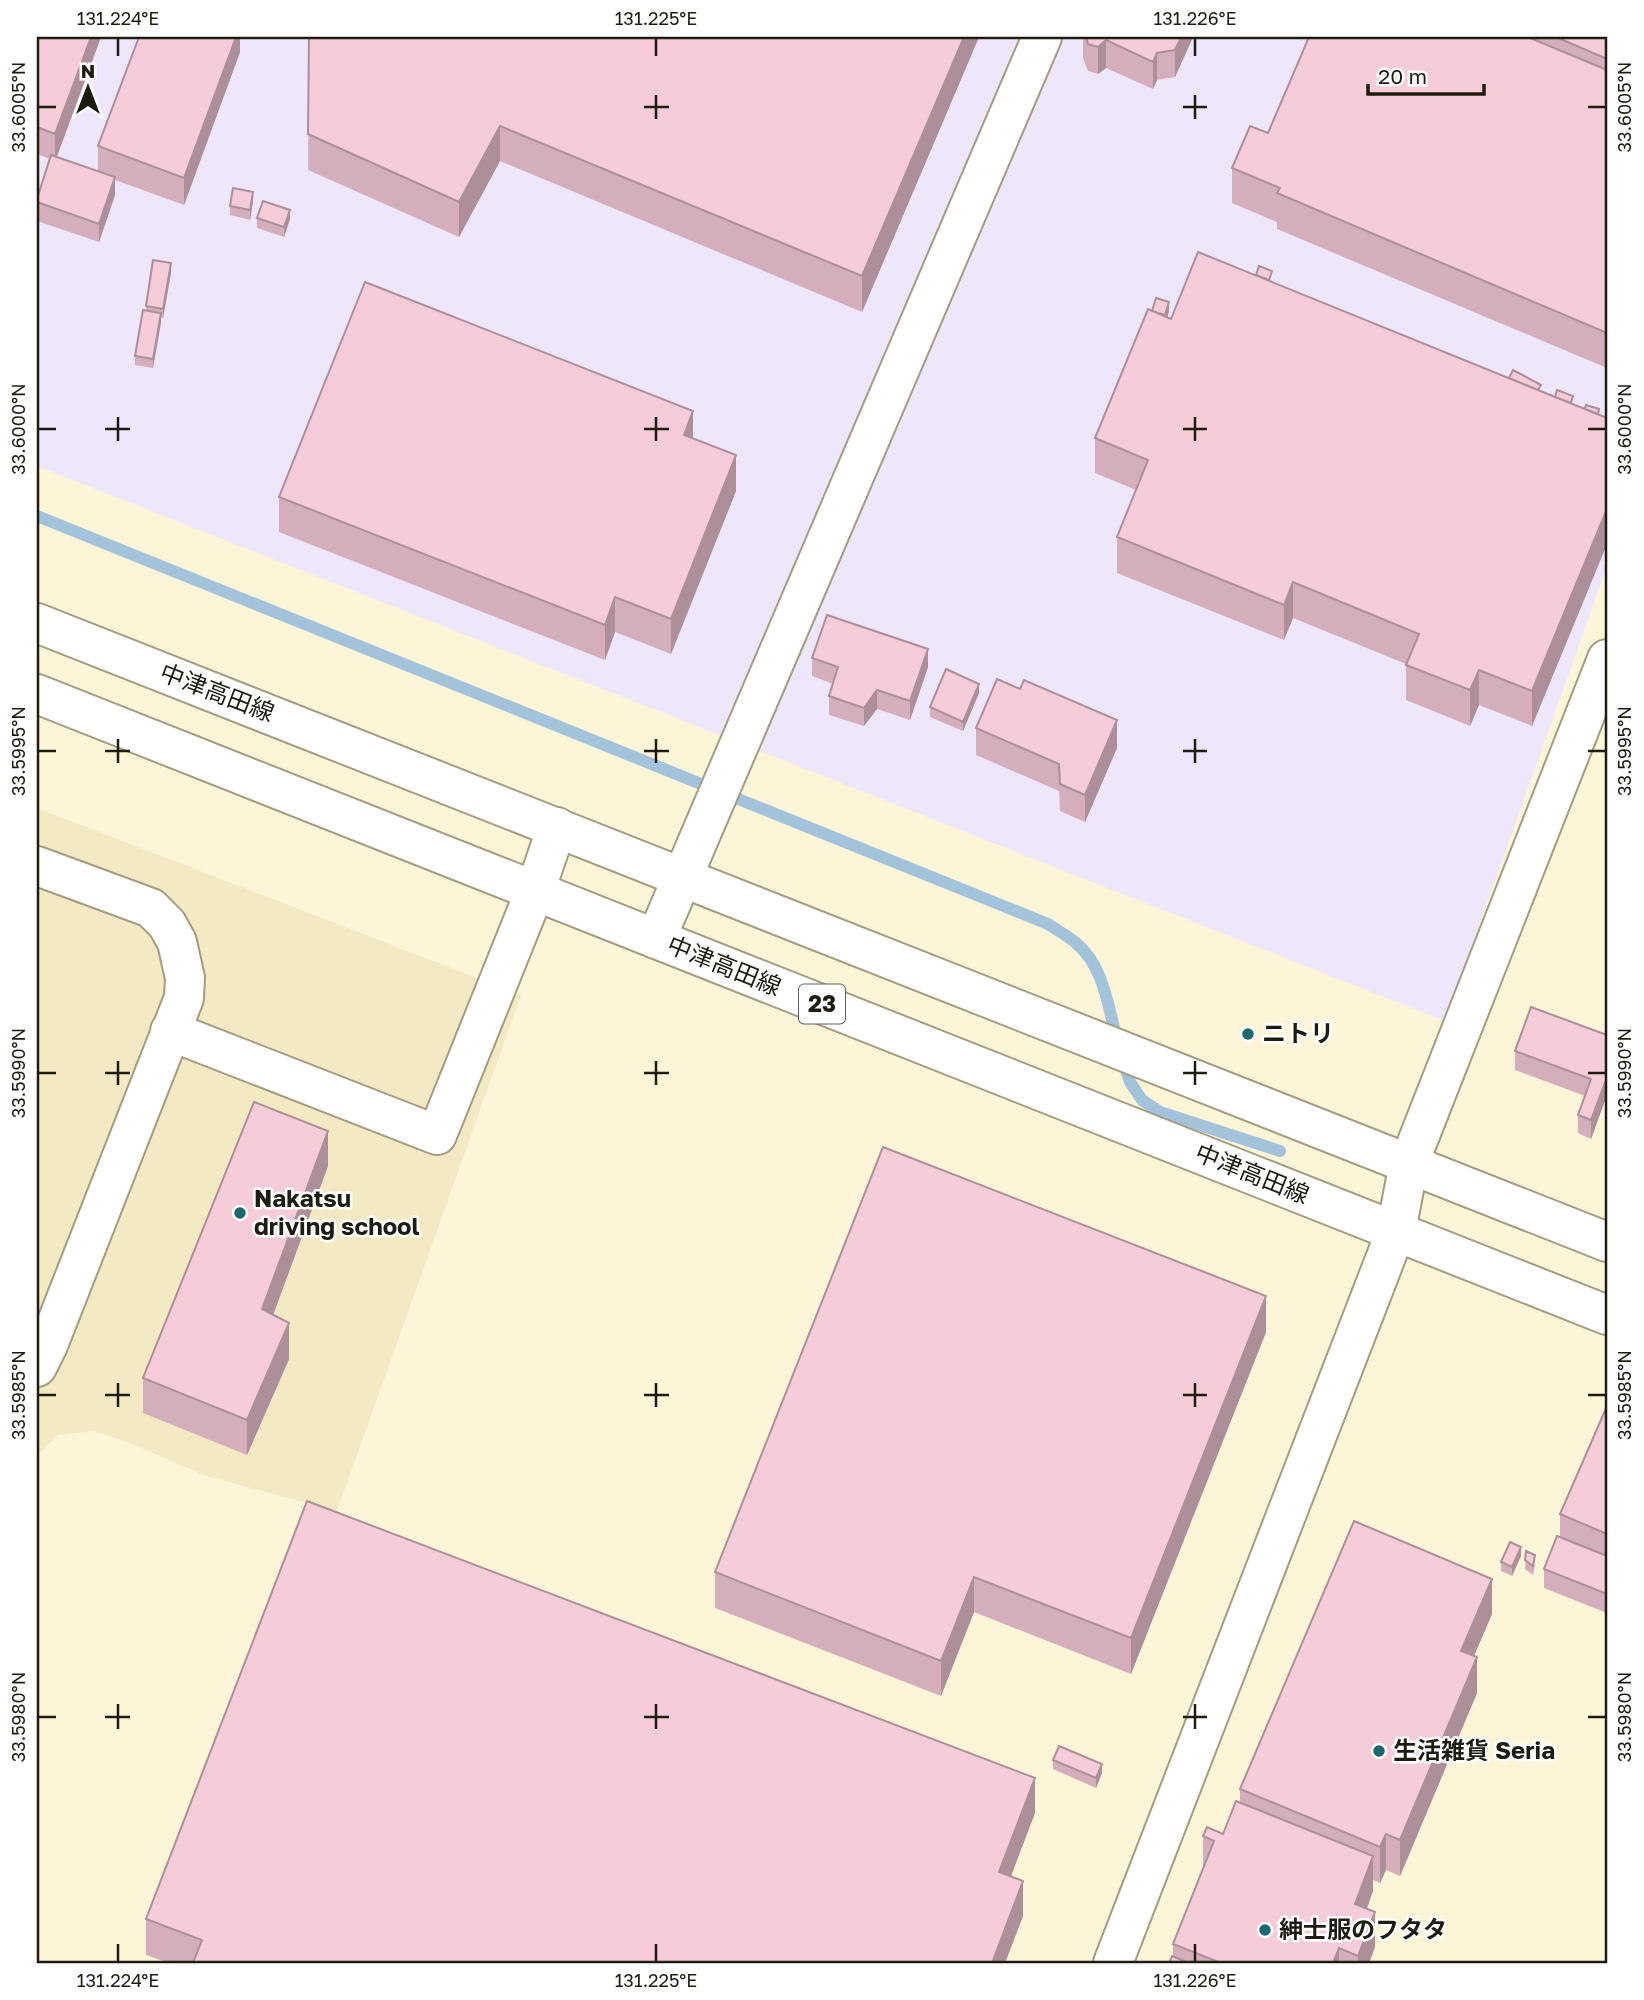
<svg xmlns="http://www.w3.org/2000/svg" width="1644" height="2000" font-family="'Golos Text','Noto Sans JP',sans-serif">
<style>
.built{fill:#f3eac4}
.industrial{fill:#eee6fb}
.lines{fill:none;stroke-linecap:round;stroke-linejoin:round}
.stream{stroke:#a3c3db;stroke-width:12}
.minor-casing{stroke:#a39c80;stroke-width:42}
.major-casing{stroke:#a39c80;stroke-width:42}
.minor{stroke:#fff;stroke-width:38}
.major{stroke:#fff;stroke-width:38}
.wall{fill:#d4afbb}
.shaded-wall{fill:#ac8f98}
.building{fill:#f6ccd9;stroke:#ac8f98;stroke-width:2}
.ticks{fill:none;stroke:#1e1c11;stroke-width:2.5}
.poi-dot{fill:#1b686e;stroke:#fff;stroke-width:2.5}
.labels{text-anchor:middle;stroke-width:5;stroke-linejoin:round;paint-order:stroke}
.shield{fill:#fff;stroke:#626058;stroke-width:2}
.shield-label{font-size:23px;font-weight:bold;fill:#1e1c11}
.street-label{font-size:24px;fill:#1e1c11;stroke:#fff}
.poi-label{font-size:24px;font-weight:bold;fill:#1e1c11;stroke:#fff;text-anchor:start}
.neatline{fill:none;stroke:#1e1c11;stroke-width:2.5}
.ticks-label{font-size:18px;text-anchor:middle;fill:#1e1c11}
</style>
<rect width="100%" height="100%" fill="#fcf5d7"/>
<!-- built -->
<path class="built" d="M37 808 521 995 337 1511 206 1476 125 1441 94 1431 58 1435 37 1456Z"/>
<!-- industrial -->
<path class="industrial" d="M37 37H1607V566L1445 1021 37 466Z"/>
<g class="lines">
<!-- stream -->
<path class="stream" d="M37 516 1048 924C1057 930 1068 936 1076 943 1104 966 1108 1007 1117 1040
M1122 1058 1130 1082 1142 1100 1160 1112 1280 1151"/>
<defs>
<path id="minor" d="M37 866 151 908 167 924 177 942 185 978 184 998 48 1345 37 1367
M656 939 1042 37
M170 1031 437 1135 535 891 557 827
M1113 1963 1396 1231 1409 1163 1607 659"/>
<path id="major" d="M37 623 1607 1242
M37 694 1607 1315"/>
</defs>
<!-- minor casing -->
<use href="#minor" class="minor-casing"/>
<!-- major casing -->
<use href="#major" class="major-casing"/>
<!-- minor -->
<use href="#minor" class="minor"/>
<!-- major -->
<use href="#major" class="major"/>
</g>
<!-- wall -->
<path class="wall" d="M37 37H101L57 157 98 171V146L240 37V52L184 205 115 180V195L99 242 37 221V199L50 159 37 154Z
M309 37H979L862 312 500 161 459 237 308 170Z
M1083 37H1193L1175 77 1157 80 1153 89 1106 68 1098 74 1088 71 1083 58Z
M1309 37H1607V368L1277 229V222L1232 203V168L1268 133Z
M253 201 250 220 230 215V206Z
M257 218 290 219 284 237 257 228Z
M171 273 163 318H161L153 368 135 365V356L146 311V306Z
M1256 275 1272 280 1271 282 1607 418V544L1532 726 1479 705 1470 726 1406 700V664L1293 618 1284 640 1117 573V537L1136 490 1095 473V438L1152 311H1169L1167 317 1171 319Z
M693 438 736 491 671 654 615 632 605 660 279 532V497Z
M812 658 928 667 910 720 877 709 864 726 829 715V696L833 684 812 676Z
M979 693 963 731 930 717V707Z
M976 728 1117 748 1085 822 1060 811 1059 791 976 755Z
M1607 1035V1095L1591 1139 1578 1133V1115L1585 1096 1515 1070V1051Z
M328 1166 273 1315 289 1359 247 1455 143 1413V1378Z
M1266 1332 1131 1674 974 1612 941 1696 715 1608V1572Z
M1607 1406V1613L1544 1588V1569L1560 1538V1514Z
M1526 1551 1535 1565 1533 1575 1525 1569Z
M1521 1556 1512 1576 1501 1571V1562Z
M1492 1614 1474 1656 1477 1693 1400 1876 1386 1870 1380 1883 1373 1880V1891L1367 1909 1375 1947 1369 1963H1169L1173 1956V1944L1203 1868V1836L1223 1834 1240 1803V1789Z
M1053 1760 1102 1773 1096 1788 1053 1769Z
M1035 1813 1011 1876 1023 1916 1005 1963H169L146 1955V1919Z"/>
<!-- shaded-wall -->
<path class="shaded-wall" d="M91 37H101L55 161V134Z
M236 37H240V52L184 205V178Z
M964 37H979L862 312V276Z
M1181 37H1193L1175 77V50Z
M1106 40V68L1098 74V47Z
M1157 53V80L1153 89V62Z
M500 126V161L459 237V202Z
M115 177V195L99 242V224Z
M253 192V201L250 220V210Z
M290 210V219L284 237V227Z
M171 263V273L163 318V309Z
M1169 302V311L1165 325V315Z
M161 313V323L153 368V359Z
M693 411V446L684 435Z
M736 455V491L671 654V619Z
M1607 509V544L1532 726V691Z
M1293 582V618L1284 640V605Z
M615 597V632L605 660V625Z
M928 649V667L910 720V701Z
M1479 670V705L1470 726V690Z
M979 684V693L963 731V722Z
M877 690V709L864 726V708Z
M1117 720V748L1085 822V795Z
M1607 1077V1095L1591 1139V1120Z
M328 1131V1166L262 1345V1309Z
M1266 1296V1332L1131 1674V1638Z
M289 1323V1359L247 1455V1420Z
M1521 1547V1556L1512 1576V1567Z
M974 1577V1612L941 1696V1661Z
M1492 1579V1614L1461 1686V1651Z
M1477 1657V1693L1400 1876V1840Z
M1102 1764V1773L1096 1788V1778Z
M1035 1778V1813L999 1907V1872Z
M1386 1834V1870L1380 1883V1847Z
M1373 1856V1891L1355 1939V1904Z
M1023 1881V1916L1005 1963H992Z
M1375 1912V1947L1369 1963H1358V1956Z
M1339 1948V1963H1333Z"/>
<!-- building -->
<path class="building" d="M37 37H91L55 134 37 127Z
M139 37H236L184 178 98 146Z
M309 37H964L862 276 500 126 459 202 308 134Z
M1086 37H1181L1175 50 1157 53 1153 62 1106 40 1098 47 1088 44Z
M1309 37H1528L1607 70V333L1277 193 1280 188 1232 168 1250 126 1268 133Z
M1556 37H1607V59Z
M51 155 115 177 99 224 37 202V199Z
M233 188 253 192 250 210 230 206Z
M263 201 290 210 284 227 257 218Z
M1198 252 1607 418V509L1532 691 1479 670 1470 690 1406 665 1419 634 1293 582 1284 605 1117 537 1148 460 1095 438 1148 309 1171 319Z
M153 260 171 263 163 309 146 306Z
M1259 266 1272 271 1269 280 1256 275Z
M365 282 693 411 684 435 736 455 671 619 615 597 605 625 279 497Z
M1156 298 1169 302 1165 315 1152 311Z
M143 310 161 313 153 359 135 356Z
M1513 370 1541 385 1538 390 1509 378Z
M1557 390 1573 396 1571 403 1555 397Z
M1586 405 1599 409 1598 414 1585 409Z
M827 615 928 649 910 701 877 690 864 708 829 696 838 667 812 658Z
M946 669 979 684 963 722 930 707Z
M997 679 1020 689 1024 680 1117 720 1085 795 1060 784 1059 764 976 728Z
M1531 1007 1607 1035V1077L1591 1120 1578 1115 1591 1079 1515 1051Z
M254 1102 328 1131 262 1309 289 1323 247 1420 143 1378Z
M883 1147 1266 1296 1131 1638 974 1577 941 1661 715 1572Z
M1607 1406V1534L1560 1514Z
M307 1501 1035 1778 999 1872 1023 1881 992 1963H193L202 1940 146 1919Z
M1354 1521 1492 1579 1461 1651 1477 1657 1400 1840 1386 1834 1380 1847 1240 1789Z
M1557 1536 1607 1556V1594L1544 1569Z
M1510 1542 1521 1547 1512 1567 1501 1562Z
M1526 1551 1535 1555 1533 1566 1525 1560Z
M1059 1746 1102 1764 1096 1778 1053 1760Z
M1236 1801 1373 1856 1355 1904 1375 1912 1358 1956 1339 1948 1333 1963H1221L1173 1944 1214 1841 1203 1836 1207 1827 1223 1834Z
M1172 1956 1189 1963H1169Z"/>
<!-- ticks -->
<path class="ticks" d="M118 38V56M656 38V56M1195 38V56M656 95V119M1195 95V119M38 107H56M644 107H669M1183 107H1207M1588 107H1606M118 417V441M656 417V441M1195 417V441M38 429H56M105 429H130M644 429H669M1183 429H1207M1588 429H1606M118 739V763M656 739V763M1195 739V763M38 751H56M105 751H130M644 751H669M1183 751H1207M1588 751H1606M118 1061V1085M656 1061V1085M1195 1061V1085M38 1073H56M105 1073H130M644 1073H669M1183 1073H1207M1588 1073H1606M118 1383V1407M656 1383V1407M1195 1383V1407M38 1395H56M105 1395H130M644 1395H669M1183 1395H1207M1588 1395H1606M118 1704V1729M656 1704V1729M1195 1704V1729M38 1717H56M105 1717H130M644 1717H669M1183 1717H1207M1588 1717H1606M118 1944V1962M656 1944V1962M1195 1944V1962"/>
<!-- markers -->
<g class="poi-dot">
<circle cx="1248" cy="1034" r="7"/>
<circle cx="240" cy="1213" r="7"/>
<circle cx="1379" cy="1751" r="7"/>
<circle cx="1265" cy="1930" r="7"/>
</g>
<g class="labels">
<!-- shield labels -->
<rect class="shield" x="799" y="984.5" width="46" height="39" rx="5"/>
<g class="shield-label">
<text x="822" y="1012">23</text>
</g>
<!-- street labels -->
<g class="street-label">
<text transform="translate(217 693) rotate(21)" y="8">中津高田線</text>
<text transform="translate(724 966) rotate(22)" y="8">中津高田線</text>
<text transform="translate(1252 1174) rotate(22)" y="8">中津高田線</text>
</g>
<!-- poi labels -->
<g class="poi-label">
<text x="1262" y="1042">ニトリ</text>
<text x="254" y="1207">Nakatsu<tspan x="254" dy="28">driving school</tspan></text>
<text x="1393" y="1759">生活雑貨 Seria</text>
<text x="1279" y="1938">紳士服のフタタ</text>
</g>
</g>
<!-- border -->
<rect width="1644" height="2000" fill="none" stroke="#ffffff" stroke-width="77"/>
<!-- north arrow -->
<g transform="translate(88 88)" stroke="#ffffff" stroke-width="5" paint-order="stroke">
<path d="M0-5L12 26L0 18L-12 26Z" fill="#1e1c11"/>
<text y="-10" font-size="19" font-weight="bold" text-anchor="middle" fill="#1e1c11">N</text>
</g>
<!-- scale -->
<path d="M1368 84v10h116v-10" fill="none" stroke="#1e1c11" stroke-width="3.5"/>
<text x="1378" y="84" font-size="21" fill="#1e1c11" stroke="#ffffff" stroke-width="5" paint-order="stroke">20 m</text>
<rect x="38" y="38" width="1568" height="1924" class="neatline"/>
<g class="ticks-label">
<text x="118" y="25">131.224°E</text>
<text x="656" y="25">131.225°E</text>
<text x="1195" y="25">131.226°E</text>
<text transform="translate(19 107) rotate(-90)" y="6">33.6005°N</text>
<text transform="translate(1625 107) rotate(-90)" y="6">33.6005°N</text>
<text transform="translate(19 429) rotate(-90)" y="6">33.6000°N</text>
<text transform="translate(1625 429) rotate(-90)" y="6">33.6000°N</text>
<text transform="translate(19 751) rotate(-90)" y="6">33.5995°N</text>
<text transform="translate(1625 751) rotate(-90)" y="6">33.5995°N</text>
<text transform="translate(19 1073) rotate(-90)" y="6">33.5990°N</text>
<text transform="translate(1625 1073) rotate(-90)" y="6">33.5990°N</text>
<text transform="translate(19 1395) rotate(-90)" y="6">33.5985°N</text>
<text transform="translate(1625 1395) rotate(-90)" y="6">33.5985°N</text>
<text transform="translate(19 1717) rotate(-90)" y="6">33.5980°N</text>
<text transform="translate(1625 1717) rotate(-90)" y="6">33.5980°N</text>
<text x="118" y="1987">131.224°E</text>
<text x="656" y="1987">131.225°E</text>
<text x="1195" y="1987">131.226°E</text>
</g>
</svg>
